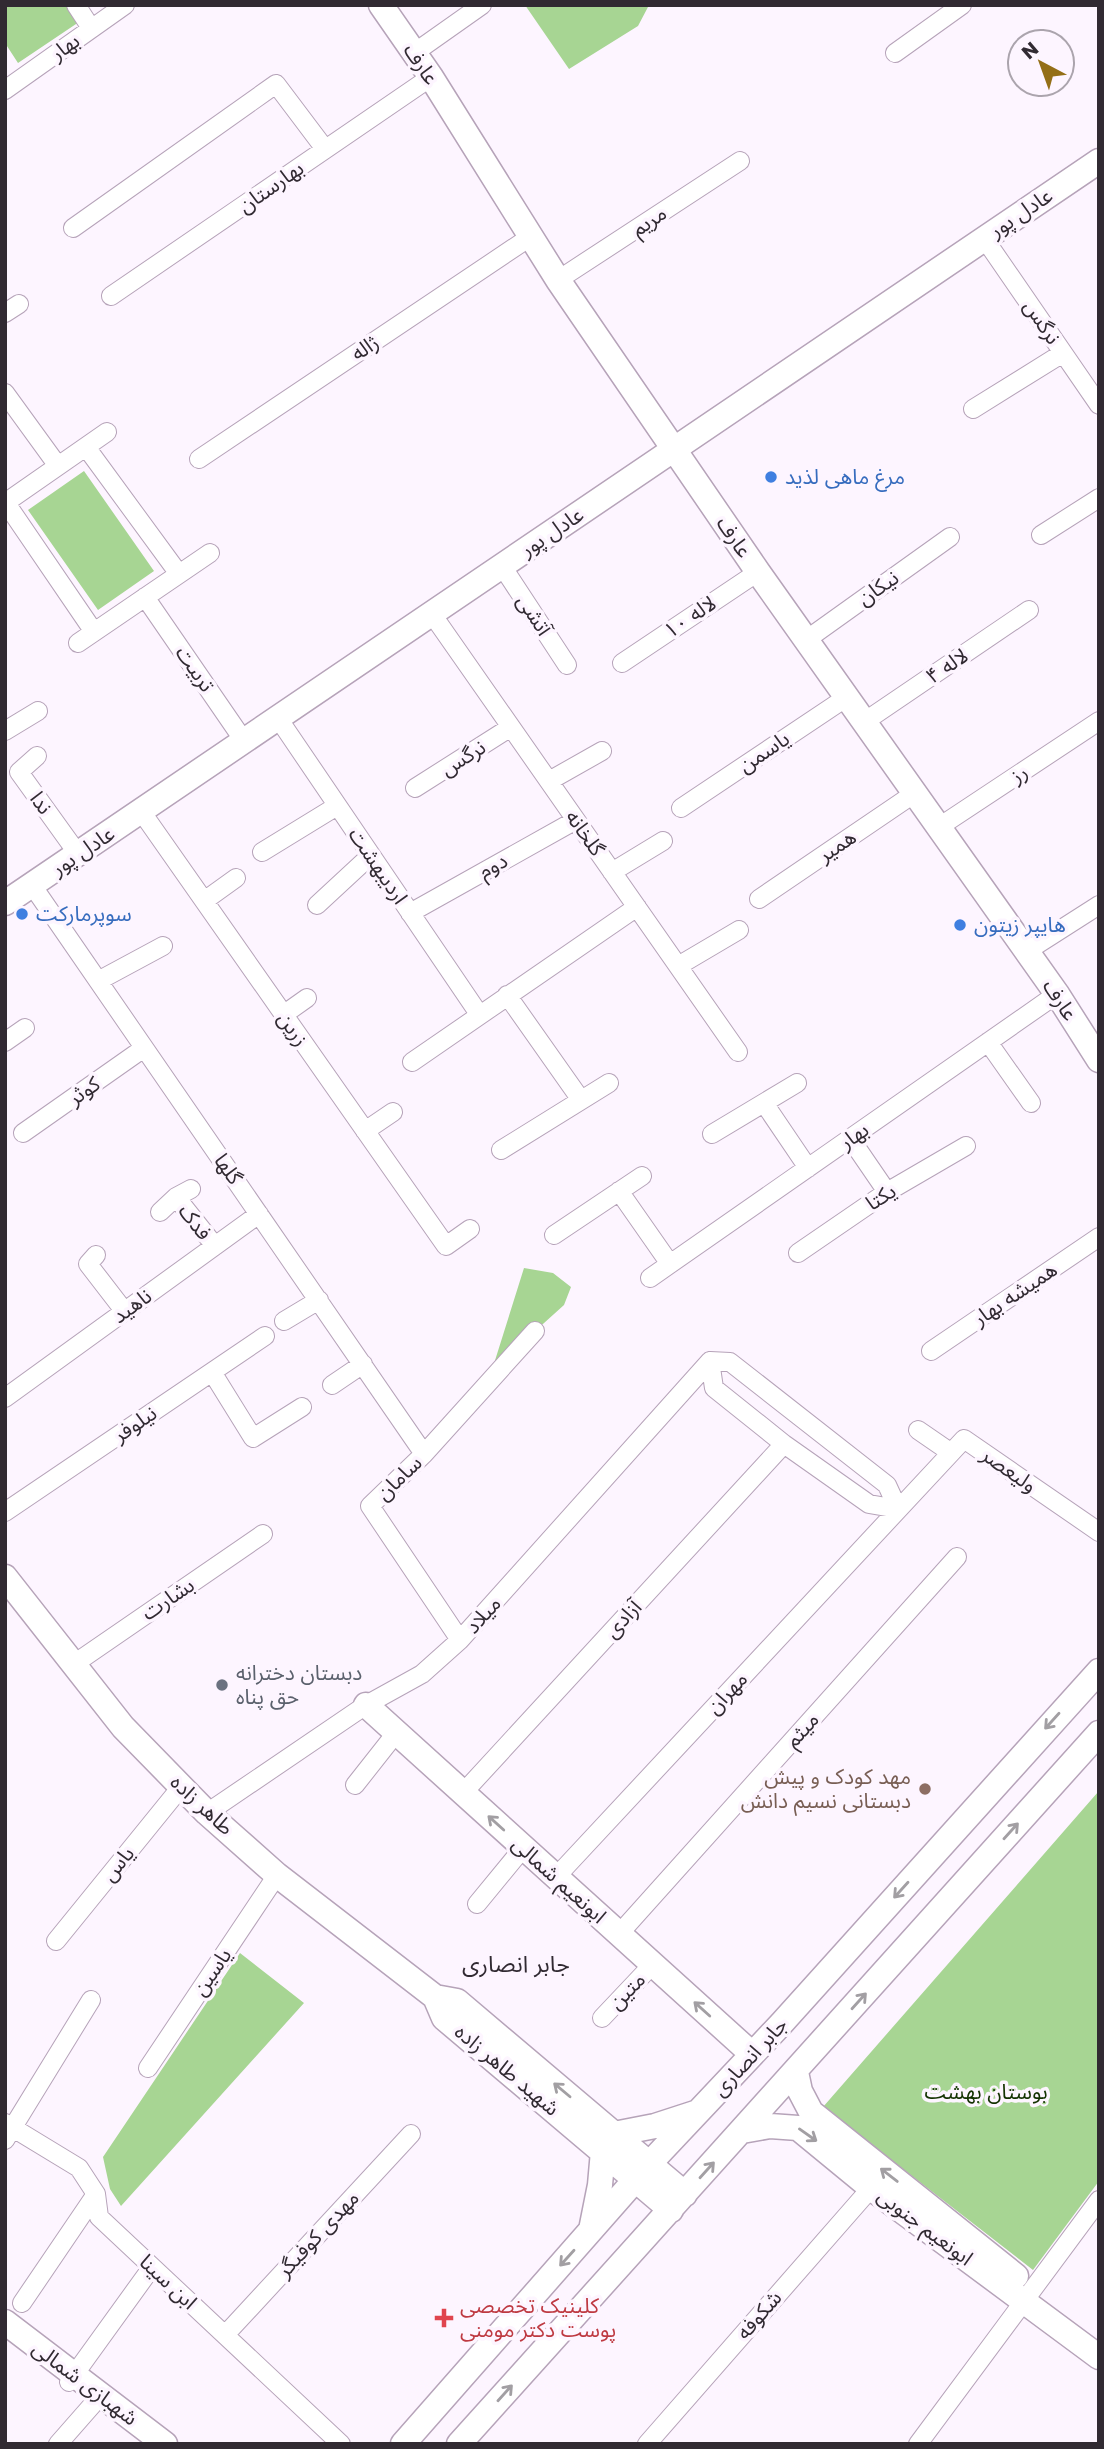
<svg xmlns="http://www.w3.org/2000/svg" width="1104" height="2449" font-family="Poppins,'Noto Sans Arabic',sans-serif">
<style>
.green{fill:#a7d593}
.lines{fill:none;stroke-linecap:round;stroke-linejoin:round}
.street-casing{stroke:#b6a3b9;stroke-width:20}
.secondary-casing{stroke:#b6a3b9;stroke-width:27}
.street{stroke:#fff;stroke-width:18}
.secondary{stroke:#fff;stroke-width:24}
.oneway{stroke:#a29fa3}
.shop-dot{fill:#3f7fe0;stroke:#fdf5ff;stroke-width:2.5}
.worship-dot{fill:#6b7280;stroke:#fdf5ff;stroke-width:2.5}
.education-dot{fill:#8d6e63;stroke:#fdf5ff;stroke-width:2.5}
.health-dot{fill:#e0444e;stroke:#fdf5ff;stroke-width:2.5}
.labels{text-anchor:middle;stroke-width:7;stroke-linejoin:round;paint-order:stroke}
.street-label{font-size:21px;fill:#312a32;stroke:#fdf5ff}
.shop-label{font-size:21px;fill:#366cbe;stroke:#fdf5ff;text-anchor:start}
.worship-label{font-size:21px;fill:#5b616d;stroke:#fdf5ff;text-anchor:start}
.education-label{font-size:21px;fill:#785e54;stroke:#fdf5ff;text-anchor:end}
.park-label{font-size:21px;fill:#133201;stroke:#fdf5ff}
.health-label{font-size:21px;fill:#be3a42;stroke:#fdf5ff;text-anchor:start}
.neighbourhood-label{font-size:23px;fill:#312a32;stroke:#fdf5ff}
</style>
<rect width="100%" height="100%" fill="#fdf5ff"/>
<!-- green -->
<path class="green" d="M5 5H68L79 22 18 63 5 43Z
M525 5H651L648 7 638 26 569 69Z
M84 471 154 571 98 610 28 510Z
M524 1268 553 1273 571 1287 564 1305 492 1370Z
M1098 1792 1099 2181 1033 2270 823 2107Z
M240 1953 304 2003 121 2206 110 2189 103 2157Z"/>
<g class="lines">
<defs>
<path id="street" d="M76 5 91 28
M414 53 482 5
M895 53 962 5
M5 90 125 5
M73 228 276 84 325 149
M984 238 1099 405
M558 280 740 161
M111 296 431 77
M5 313 19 304
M5 393 58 466
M973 409 1063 353
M86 447 179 574
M199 459 530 237
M5 503 107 432
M6 503 94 632
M1041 535 1099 498
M502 566 567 665
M145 597 244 741
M432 614 738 1052
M806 640 950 537
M78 643 210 553
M622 663 758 572
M278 718 479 1014
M864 722 1029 610
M5 731 38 711
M37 756 19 772 78 854
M549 781 602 751
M415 788 511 727
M681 808 847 697
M141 811 446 1246 470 1229
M939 827 1099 721
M262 852 337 806
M612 872 663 841
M32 885 424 1454
M759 899 915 793
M204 901 236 878
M317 905 371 855
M410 913 576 820
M1027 951 1099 905
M678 966 739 930
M98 981 163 946
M507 995 581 1100
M283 1015 307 998
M5 1042 25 1028
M988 1042 1031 1103
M412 1062 637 907
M764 1103 808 1168
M365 1131 393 1112
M23 1133 144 1048
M712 1134 797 1083
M850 1138 887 1192
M501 1150 609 1083
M619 1191 670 1264
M176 1197 215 1246
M160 1212 176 1197 191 1189
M554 1235 642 1176
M798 1253 887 1192 966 1146
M96 1255 88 1264 125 1312
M650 1278 1057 994
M284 1321 319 1300
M931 1351 1099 1237
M710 1361 730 1362 887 1485 898 1509 869 1504 784 1444 714 1388Z
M212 1372 253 1438 302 1407
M332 1385 363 1364
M5 1398 259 1214
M918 1430 950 1452
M5 1512 265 1336
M460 1640 370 1506 424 1454 535 1331
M74 1664 263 1534
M355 1785 396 1733
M463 1793 784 1444
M207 1813 366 1705 422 1674 460 1640 710 1361
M556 1877 964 1439 1099 1532
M477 1904 523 1848
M619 1934 957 1557
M56 1941 181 1787
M602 2018 653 1964
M148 2068 277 1875
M5 2123 79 2168 96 2194 99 2217 341 2444
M5 2140 91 2000
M22 2303 96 2194
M225 2335 411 2134
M69 2382 152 2267
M58 2444 101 2395
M647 2444 871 2188
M918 2444 1099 2200"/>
<path id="secondary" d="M381 5 431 77 558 280 758 572 1057 994 1099 1060
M5 903 1099 161
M5 1577 123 1727 207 1813 277 1875 435 1997 457 2001 685 2194
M366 1705 752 2054
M435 1997 444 2018 671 2210
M796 2072 800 2091 811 2112 1016 2276
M742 2131 770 2126 798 2128 871 2188 1099 2357
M614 2134 655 2126 695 2113
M591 2230 600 2185 603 2151
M5 2322 165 2444
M403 2444 650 2163 781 2024 1099 1671
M459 2444 1099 1733"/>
</defs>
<!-- street casing -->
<use href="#street" class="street-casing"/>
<!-- secondary casing -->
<use href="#secondary" class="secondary-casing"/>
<!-- street -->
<use href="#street" class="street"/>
<!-- secondary -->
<use href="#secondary" class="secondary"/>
</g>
<!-- one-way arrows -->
<defs><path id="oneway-shaft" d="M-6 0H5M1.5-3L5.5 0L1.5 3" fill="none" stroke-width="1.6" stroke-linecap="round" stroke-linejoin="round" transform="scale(1.75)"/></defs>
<g class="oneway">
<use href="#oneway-shaft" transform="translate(1052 1721) rotate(132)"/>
<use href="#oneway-shaft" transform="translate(496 1823) rotate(-138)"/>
<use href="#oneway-shaft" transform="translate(1011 1831) rotate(-48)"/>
<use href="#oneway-shaft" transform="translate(901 1890) rotate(132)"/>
<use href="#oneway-shaft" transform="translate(859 2001) rotate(-48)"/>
<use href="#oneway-shaft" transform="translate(702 2009) rotate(-138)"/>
<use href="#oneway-shaft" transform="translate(562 2090) rotate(-140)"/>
<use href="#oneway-shaft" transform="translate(808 2135) rotate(35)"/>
<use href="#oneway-shaft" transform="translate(707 2170) rotate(-48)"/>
<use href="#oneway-shaft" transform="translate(889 2175) rotate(-142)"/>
<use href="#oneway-shaft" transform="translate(567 2258) rotate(132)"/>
<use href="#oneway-shaft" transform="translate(505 2393) rotate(-48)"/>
</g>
<!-- markers -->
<g class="shop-dot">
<circle cx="771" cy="477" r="7"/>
<circle cx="22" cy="914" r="7"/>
<circle cx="960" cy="925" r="7"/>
</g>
<circle class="worship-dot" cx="222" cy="1685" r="7"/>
<circle class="education-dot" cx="925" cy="1789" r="7"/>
<path class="health-dot" d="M440.5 2307.5h7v7h7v7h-7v7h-7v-7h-7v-7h7z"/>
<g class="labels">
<!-- street labels -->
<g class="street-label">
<text transform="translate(65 47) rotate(-36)" y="7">بهار</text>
<text transform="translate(421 64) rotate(56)" y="7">عارف</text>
<text transform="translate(271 187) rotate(-35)" y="7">بهارستان</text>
<text transform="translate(1021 213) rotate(-34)" y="7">عادل پور</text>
<text transform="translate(649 221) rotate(-33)" y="7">مریم</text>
<text transform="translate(1042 322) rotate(56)" y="7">نرگس</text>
<text transform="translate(365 348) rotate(-34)" y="7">ژاله</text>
<text transform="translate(552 532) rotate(-34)" y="7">عادل پور</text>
<text transform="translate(734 537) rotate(56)" y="7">عارف</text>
<text transform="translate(878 588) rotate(-35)" y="7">نیکان</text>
<text transform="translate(534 615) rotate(57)" y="7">آتشی</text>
<text transform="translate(690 617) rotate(-34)" y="7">لاله ۱۰</text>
<text transform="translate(947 666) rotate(-34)" y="7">لاله ۴</text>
<text transform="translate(195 669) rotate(55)" y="7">تربیت</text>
<text transform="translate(764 752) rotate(-34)" y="7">یاسمن</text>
<text transform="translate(463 758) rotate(-32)" y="7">نرگس</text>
<text transform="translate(1019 774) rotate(-34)" y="7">رز</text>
<text transform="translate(41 803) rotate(54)" y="7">ندا</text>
<text transform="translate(585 833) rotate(55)" y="7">گلخانه</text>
<text transform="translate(837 846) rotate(-34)" y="7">همیر</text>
<text transform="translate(83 851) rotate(-34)" y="7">عادل پور</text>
<text transform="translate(378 866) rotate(56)" y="7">اردیبهشت</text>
<text transform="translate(493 866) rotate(-29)" y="7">دوم</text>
<text transform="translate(1060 1000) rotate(57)" y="7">عارف</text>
<text transform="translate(293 1029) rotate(55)" y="7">زرین</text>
<text transform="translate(84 1091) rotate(-35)" y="7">کوثر</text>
<text transform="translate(854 1136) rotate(-35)" y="7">بهار</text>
<text transform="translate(228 1169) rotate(55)" y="7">گلها</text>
<text transform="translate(881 1197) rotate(-33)" y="7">یکتا</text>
<text transform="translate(195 1222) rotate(52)" y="7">فدک</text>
<text transform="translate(1015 1294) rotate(-34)" y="7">همیشه بهار</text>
<text transform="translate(132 1306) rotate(-36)" y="7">ناهید</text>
<text transform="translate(135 1424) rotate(-34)" y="7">نیلوفر</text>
<text transform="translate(1009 1470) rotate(35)" y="7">ولیعصر</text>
<text transform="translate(399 1478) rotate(-44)" y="7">سامان</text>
<text transform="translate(168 1599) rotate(-34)" y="7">بشارت</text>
<text transform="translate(483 1615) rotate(-48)" y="7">میلاد</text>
<text transform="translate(623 1619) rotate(-47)" y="7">آزادی</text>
<text transform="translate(727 1693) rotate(-47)" y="7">مهران</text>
<text transform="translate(802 1730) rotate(-48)" y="7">میثم</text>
<text transform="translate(202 1805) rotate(43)" y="7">طاهر زاده</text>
<text transform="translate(118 1864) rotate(-51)" y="7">یاس</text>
<text transform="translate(559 1880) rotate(42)" y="7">ابونعیم شمالی</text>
<text transform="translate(212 1972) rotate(-56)" y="7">یاسین</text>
<text transform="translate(627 1991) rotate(-46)" y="7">متین</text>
<text transform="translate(750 2057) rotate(-47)" y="7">جابر انصاری</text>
<text transform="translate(507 2070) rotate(40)" y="7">شهید طاهر زاده</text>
<text transform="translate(925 2227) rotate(37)" y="7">ابونعیم جنوبی</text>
<text transform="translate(318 2234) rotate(-47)" y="7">مهدی کوفیگر</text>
<text transform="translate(168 2282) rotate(43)" y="7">ابن سینا</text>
<text transform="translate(759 2315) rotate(-49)" y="7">شکوفه</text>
<text transform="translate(85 2383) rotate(37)" y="7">شهبازی شمالی</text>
</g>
<!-- shop labels -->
<g class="shop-label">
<text x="785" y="484">مرغ ماهی لذید</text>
<text x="36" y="921">سوپرمارکت</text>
<text x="974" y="932">هایپر زیتون</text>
</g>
<!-- worship labels -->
<g class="worship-label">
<text x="236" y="1680">دبستان دخترانه<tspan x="236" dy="24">حق پناه</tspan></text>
</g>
<!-- education labels -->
<g class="education-label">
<text x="911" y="1784">مهد کودک و پیش<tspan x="911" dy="24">دبستانی نسیم دانش</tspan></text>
</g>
<!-- park labels -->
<g class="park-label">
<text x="986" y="2099">بوستان بهشت</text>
</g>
<!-- health labels -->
<g class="health-label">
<text x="460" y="2313">کلینیک تخصصی<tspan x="460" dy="24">پوست دکتر مومنی</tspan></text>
</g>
<!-- neighbourhood labels -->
<g class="neighbourhood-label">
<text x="516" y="1972">جابر انصاری</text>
</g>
</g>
<!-- border -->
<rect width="1104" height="2449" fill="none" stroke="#312a32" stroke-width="14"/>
<!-- north arrow -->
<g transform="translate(1041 63) rotate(319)"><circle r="33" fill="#fdf5ff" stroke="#aba4ad" stroke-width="2"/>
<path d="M0-5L12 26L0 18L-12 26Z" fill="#946f17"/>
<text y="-10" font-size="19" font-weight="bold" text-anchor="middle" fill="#312a32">N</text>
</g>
</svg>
